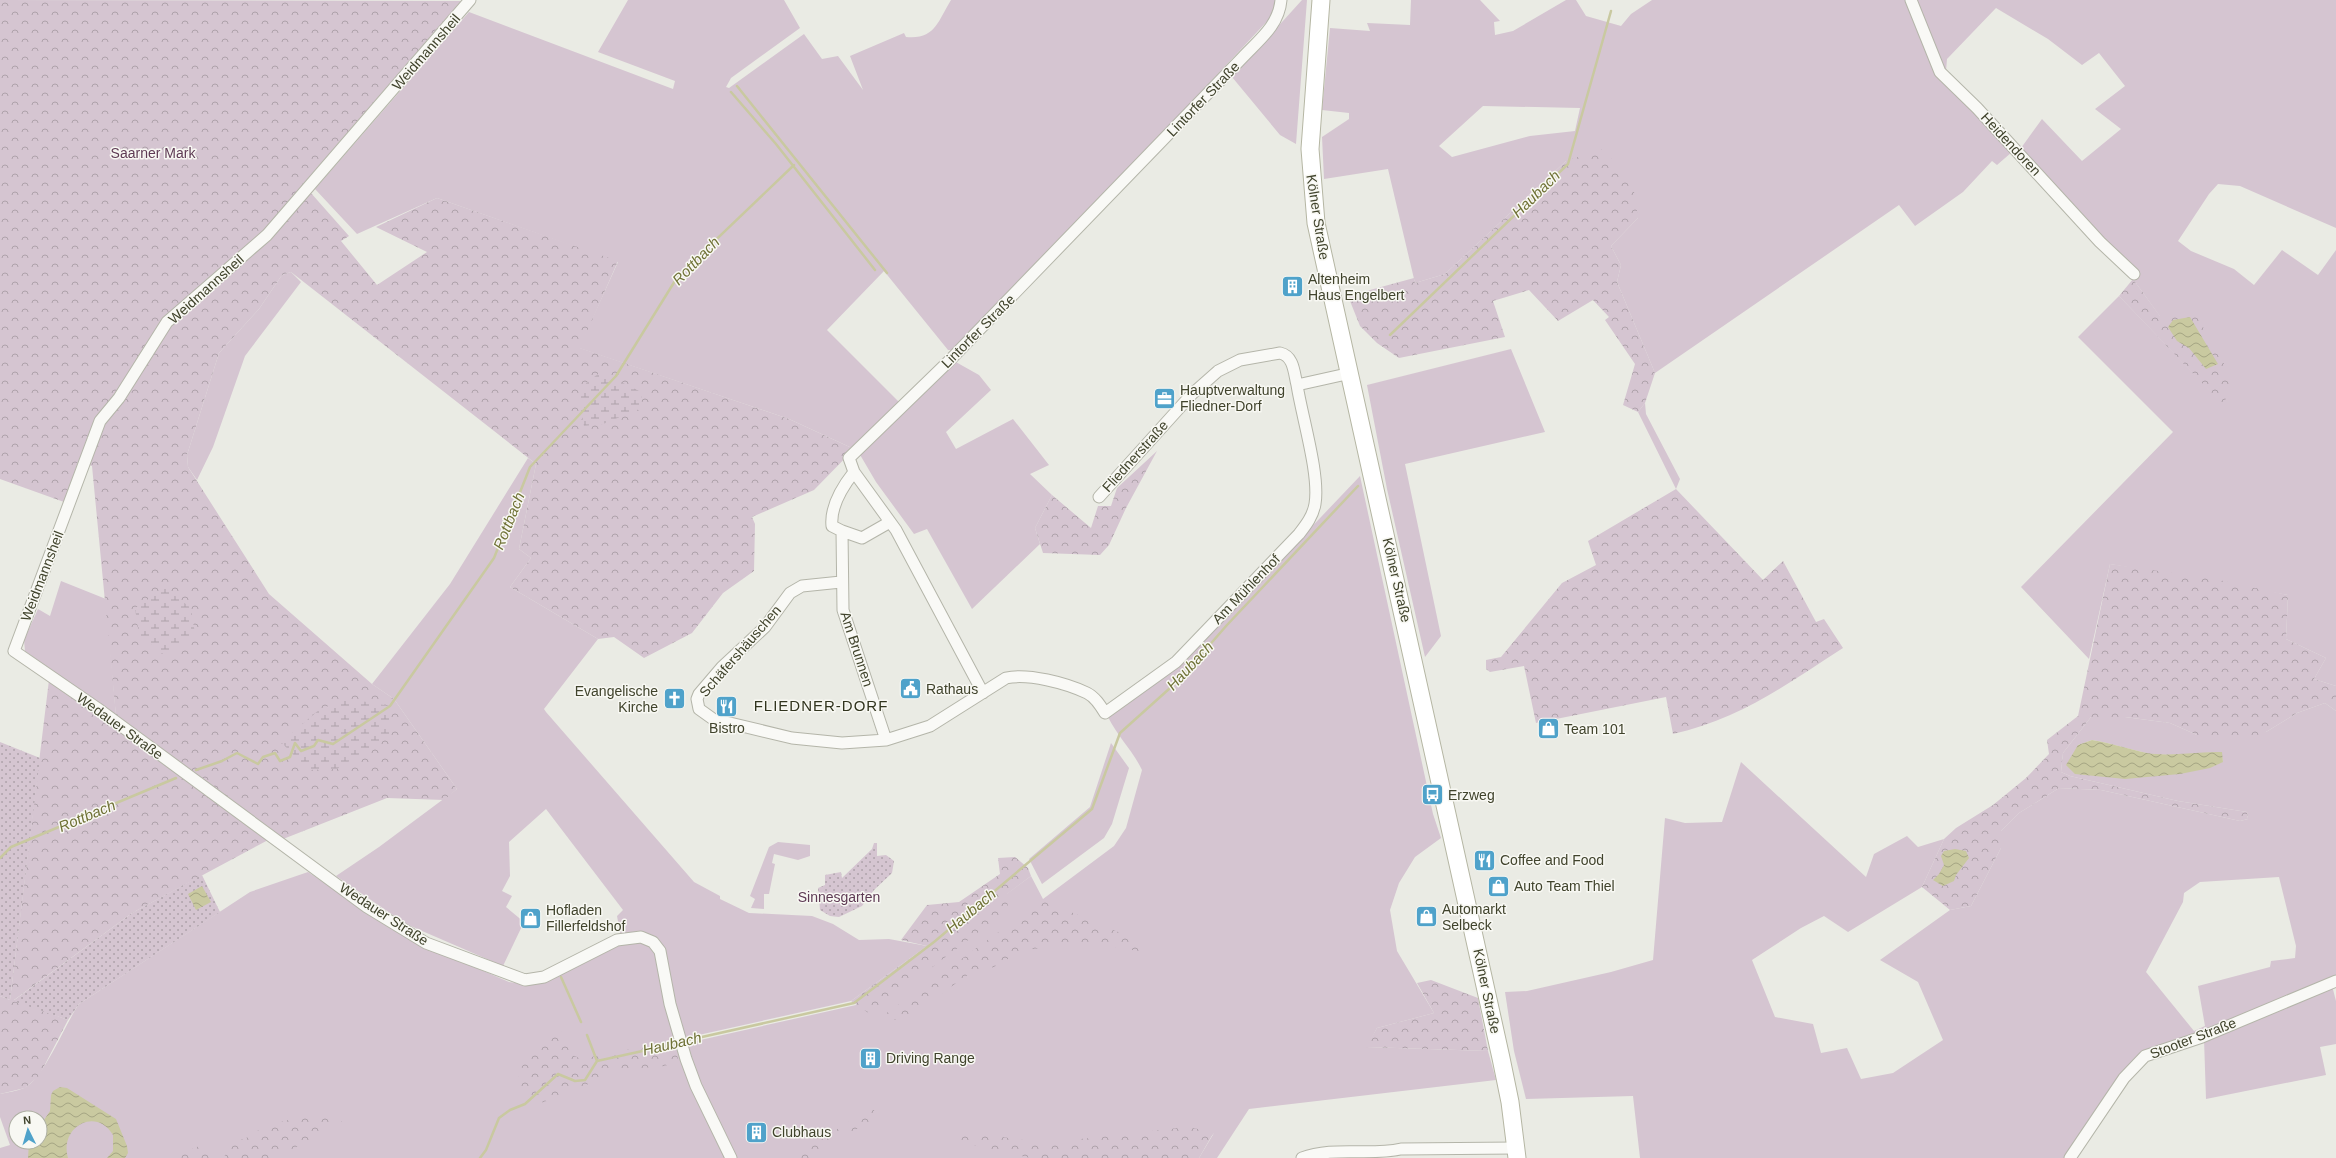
<svg xmlns="http://www.w3.org/2000/svg" width="2336" height="1158" font-family="Helvetica,sans-serif">
<style>
.grass{fill:#d5c5d1;fill-rule:evenodd}
.forest{fill:url(#forest-crowns)}
.wetland{fill:url(#wetland-marsh)}
.park{fill:url(#park-dots)}
.water{fill:url(#water-waves)}
.lines{fill:none;stroke-linecap:round;stroke-linejoin:round}
.stream{stroke:#c9c9a0;stroke-width:2.5}
.street-casing{stroke:#b4b5a9;stroke-width:13}
.primary-casing{stroke:#b5b6a3;stroke-width:19}
.street{stroke:#f9f9f6;stroke-width:11}
.primary{stroke:#fff;stroke-width:17}
.labels{text-anchor:middle;stroke-width:3;stroke-linejoin:round;paint-order:stroke}
.street-label{font-size:14px;fill:#40432c;stroke:#f8f8f3}
.park-label{font-size:14px;fill:#5e3a54;stroke:#f8f8f3}
.poi-label{font-size:14px;fill:#40432c;stroke:#f8f8f3;text-anchor:start}
.water-label{font-size:15px;font-style:italic;fill:#6f7135;stroke:#f8f8f3}
.neighbourhood-label{font-size:15px;letter-spacing:1px;fill:#31341e;stroke:#f8f8f3}
</style>
<defs>
<pattern id="forest-crowns" width="20" height="18" patternUnits="userSpaceOnUse"><rect width="20" height="18" fill="#d5c5d1"/><path d="M2 6a3 3 0 1 1 6 0M12 15a3 3 0 1 1 6 0" fill="none" stroke="#aea2aa"/></pattern>
<pattern id="wetland-marsh" width="20" height="14" patternUnits="userSpaceOnUse"><rect width="20" height="14" fill="#d5c5d1"/><path d="M1 5h8M5 5V1M11 12h8M15 12V8" fill="none" stroke="#aea2aa"/></pattern>
<pattern id="park-dots" width="8" height="8" patternUnits="userSpaceOnUse"><rect width="8" height="8" fill="#d5c5d1"/><path d="M2 2h.1M6 6h.1" fill="none" stroke="#aea2aa" stroke-width="1.8" stroke-linecap="round"/></pattern>
<pattern id="water-waves" width="16" height="10" patternUnits="userSpaceOnUse"><rect width="16" height="10" fill="#c9c9a0"/><path d="M0 5q4-4 8 0t8 0" fill="none" stroke="#a5a583"/></pattern>
</defs>
<rect width="100%" height="100%" fill="#eaebe4"/>
<!-- grass -->
<path class="grass" d="M628 0H784L800 28 731 78 726 87 729 88 804 34 822 59 838 56 863 90 850 56 904 33 906 37C935 40 938 21 951 0H1276L1272 16 1142 155 956 350H948L884 271 827 330 900 403 854 449 789 419 579 348 618 262 437 198 357 234 315 189 469 12 673 89 675 81 598 52Z
M1302 0H1307L1296 144 1280 135 1232 77Z
M1411 0H1480L1500 21 1494 22 1495 35 1513 31 1566 0H1576L1586 16 1621 26 1631 14 1652 0H2336V228L2240 186 2218 184 2209 194 2178 241 2191 251 2234 269 2254 285 2282 250 2318 275 2336 250V686L2314 679 2326 658 2286 639 2288 595 2110 564 2089 659 2021 587 2173 432 2078 337 2119 296 2224 405 2133 279 2016 155 2042 119 2082 161 2121 129 2095 109 2125 86 2099 53 2082 65 2048 39 1996 8 1947 59 1946 71 1986 126 2012 152 1997 165 1992 161 1963 192 1915 226 1899 205 1655 373 1617 282 1621 265 1611 246 1638 218 1566 161 1445 274 1415 283 1388 169 1324 179 1322 137 1349 119V113L1322 110 1330 28 1370 31 1367 23 1410 25ZM1483 106 1580 108 1575 131 1530 136 1452 157 1439 146Z
M291 272 301 282 245 356 213 447 197 480 188 467 187 455 219 353 259 309 282 275Z
M1511 349 1545 432 1405 464 1441 636 1425 657 1387 489 1367 385Z
M954 361 979 375 991 390 946 432 956 449 1013 419 1049 465 1030 474 1052 495 1035 528 1040 544 972 609 927 529 914 534 876 482 859 453 931 387Z
M1645 403 1646 414 1680 479 1676 489 1638 412Z
M528 458 536 464 519 549 531 558 510 587 598 639 544 709 546 712 694 882 720 896V899L749 913 812 916 833 924 859 940 889 939 927 946 851 1001 676 1040 678 1045 856 1005 1031 876 1043 899 1114 846 1126 828 1142 770C1133 751 1118 737 1108 717L1186 659 1360 476 1433 814 1441 838 1415 857 1399 883 1390 910 1397 951 1434 1013 1377 1028 1367 1047 1488 1051 1496 1080 1249 1109 1217 1158H1199L1214 1133 1191 1158H0V1148L10 1145 0 1117V1094C8 1092 17 1091 24 1088 44 1079 65 1024 79 1004L250 892 308 872 398 931 428 947 509 982 529 985 546 982 622 943 617 916 623 910 546 809 509 842 510 876 502 891 512 896 506 907 524 922 503 966 406 924 336 876 379 847 457 789 394 699 372 684 450 584ZM16 1118H40V1142H16Z
M61 581 106 599 116 716 25 651 24 640 38 609 50 616Z
M2325 703 2336 711V975L2330 978 2336 1001V1044L2320 1047 2326 1075 2206 1099 2204 1039 2150 1058 2135 1071 2071 1158H1640L1633 1096 1526 1099 1514 1051 1505 992 1527 991 1611 972 1653 960 1665 818 1685 823 1722 822 1741 762 1866 877 1874 854 1907 836 1918 847 1944 839 1922 887 1848 932 1824 916 1801 928 1752 960 1775 1017 1813 1024 1821 1053 1847 1048 1861 1079 1893 1073 1943 1040 1918 982 1880 960 1950 910 1971 906 2001 848V831L2019 813 2059 788 2101 790 2240 821 2248 819 2247 812 2178 801 2070 776 2061 772 2063 753 2091 717H2125L2170 723 2197 735 2266 732 2297 713ZM2092 740C2111 743 2128 749 2147 753 2171 757 2197 753 2221 752L2223 762 2078 745ZM2279 877 2296 946 2295 958 2271 961 2270 967 2198 986 2205 1026 2194 1031 2146 972 2183 902 2184 893 2200 882Z
M1111 743 1129 768 1112 824 1104 838 1042 884 1029 859 1090 807Z
M778 842 810 845V856L798 860 774 854 772 863 775 864 769 894H764V909L751 908 755 899 750 896 769 847Z"/>
<!-- forest -->
<path class="forest" d="M0 0 461 1 303 184 349 236 341 241 377 285 427 252 376 227 437 198 618 261 580 348 789 419 854 449 814 490 752 517 755 524 754 571 723 593 692 633 644 658 614 637 598 639 510 587 531 558 519 549 536 464 291 272 282 275 259 309 219 353 187 455 188 467 269 594 372 684 394 699 457 789 444 800 387 798 273 843 270 839 132 913 14 1000 68 1020 39 1076 25 1088 0 1094V996L10 1000 49 680 116 716 92 466 78 462 64 502 0 479Z
M1601 149 1632 178 1638 218 1611 246 1621 265 1617 282 1655 373 1645 403 1638 412 1623 405 1635 364 1605 320 1609 317 1593 300 1558 321 1529 290 1493 301 1505 337 1399 358 1377 343 1360 326 1348 296 1414 278 1415 283 1445 274 1566 161Z
M2133 279 2160 316 2195 313 2231 376 2224 406 2119 296Z
M1157 451 1126 508 1109 545 1100 555 1043 553 1035 528 1052 495 1091 528 1098 506H1111L1117 488Z
M1676 489 1763 580 1783 561 1816 622 1824 619 1843 648C1787 684 1740 719 1673 734L1666 697 1536 723 1524 666 1490 672 1486 669V660L1501 657 1562 583 1596 565 1588 541Z
M2110 564 2214 579 2288 595 2286 639 2326 658 2314 679 2336 686V711L2325 703 2297 713 2266 732 2244 740 2197 735 2170 723 2125 717H2091L2063 753 2061 772 2070 776 2178 801 2247 812 2248 819 2240 821 2101 790 2059 788 2019 813 2001 831V848L1971 906 1950 910 1922 887 1944 839 1956 828 1993 805 2026 778 2049 754 2047 740 2078 716Z
M1015 857 1028 868 1031 876 1007 894 1008 910 870 1014 851 1001 927 946 901 940 927 905 959 902 1000 874 998 858Z
M1043 900 1146 944 1144 952 1091 943 1023 950 994 967 969 974 927 1004 899 1020H877Z
M1431 980 1478 998 1488 1051 1366 1047 1377 1028 1434 1013 1417 983Z
M559 1029 571 1045V1054L581 1059 676 1040 678 1062 664 1066 615 1071 566 1095 537 1104C530 1099 523 1094 520 1086 512 1067 543 1037 559 1029Z
M872 1107 878 1117 824 1147 813 1158H792Z
M336 1114 340 1116 342 1122 276 1158H223L239 1136 243 1140 265 1126 292 1119Z
M1187 1127 1214 1132 1199 1158H1030L955 1141 960 1131 1045 1143Z
M206 1143 213 1158H171Z"/>
<!-- wetland -->
<path class="wetland" d="M601 372 641 392 642 408 603 424 584 426 578 396 587 382Z
M165 588 191 608 195 634 167 657 139 635 135 608Z
M349 699 390 706 389 735 337 769 308 770 281 742 320 709Z"/>
<!-- park -->
<path class="park" d="M0 742 40 758 10 1000 0 996Z
M874 843H877V856L886 855 894 861 892 873 874 890 862 906 839 917 830 916 820 910 818 888 825 885V875L841 872 842 878 872 849Z
M202 875 220 912 79 1004 68 1020 13 1001 132 913Z"/>
<!-- water -->
<path class="water" d="M2190 317 2218 364 2206 369 2189 348 2177 341 2168 327 2173 320Z
M2092 740C2111 743 2129 749 2147 753 2172 757 2197 751 2222 752L2223 762 2210 768 2180 774 2125 779 2075 774 2066 765 2078 745Z
M1955 849 1966 851 1969 858 1956 875 1954 881 1943 886 1933 880 1939 874 1944 865 1941 856 1944 851Z
M202 886 211 902 196 910 188 894Z
M60 1087 67 1088 116 1119 127 1146 128 1153 125 1158H107L113 1151V1135C96 1106 59 1127 68 1158H28L29 1142H40V1126L50 1111 51 1095 53 1091Z"/>
<g class="lines">
<!-- stream -->
<path class="stream" d="M737 86 887 273
M731 92 776 144 875 270
M1390 335 1568 164 1611 11
M196 770 222 761 237 753 258 764 263 757 275 753 280 761 290 757 295 743 301 751 314 746 318 740 333 744 390 706 494 558 530 467 616 376 678 276 794 165
M0 858 11 847 176 778
M561 977 581 1022
M587 1035 597 1061
M684 1041 854 1003 934 942 1092 809 1120 733 1179 680 1227 625 1358 486
M480 1158 486 1150 499 1118 510 1110 525 1104 558 1074 575 1081 585 1080 597 1061 679 1043"/>
<defs>
<path id="street" d="M470 0 267 235 167 322 119 398 100 421 14 651 97 708 367 907 426 943 525 980 544 977 617 940 641 937 653 942 660 951 670 1004 686 1059 696 1086 731 1158
M1911 0 1940 72 1977 108 2100 242 2134 274
M854 472C843 486 830 507 832 526L842 531 843 610 886 740
M1099 497 1192 394 1218 371 1240 360 1280 353C1294 356 1294 373 1297 385
M842 531 862 538 890 522
M841 582 802 586 790 593 765 627 722 667 699 694 697 699 699 709 713 719 792 738 842 743 886 740 930 726 1006 678C1028 673 1066 683 1087 693 1095 697 1100 705 1105 713L1176 662 1299 534C1306 525 1313 516 1315 504 1320 475 1302 417 1297 385L1351 373
M983 693 896 530 854 472 849 458 949 361 1243 57C1259 40 1279 25 1281 0
M1302 1158C1333 1146 1369 1156 1401 1149L1516 1148
M2070 1158 2124 1078 2145 1056 2202 1037 2336 981"/>
<path id="primary" d="M1321 0 1310 149 1316 223 1501 1058 1510 1102 1517 1158"/>
</defs>
<!-- street casing -->
<use href="#street" class="street-casing"/>
<!-- primary casing -->
<use href="#primary" class="primary-casing"/>
<!-- street -->
<use href="#street" class="street"/>
<!-- primary -->
<use href="#primary" class="primary"/>
</g>
<!-- icons -->
<defs>
<symbol id="building-square" viewBox="-11 -11 22 22"><rect x="-9" y="-9" width="18" height="18" rx="4" fill="#4fa2ca" stroke="#f8f8f3"/><path d="M-4-6H4V6H1V3H-1V6H-4ZM-2.5-4.3h1.7v1.8h-1.7ZM.8-4.3h1.7v1.8H.8ZM-2.5-1h1.7V.8h-1.7ZM.8-1h1.7V.8H.8Z" fill="#fff"/></symbol>
<symbol id="office-square" viewBox="-11 -11 22 22"><rect x="-9" y="-9" width="18" height="18" rx="4" fill="#4fa2ca" stroke="#f8f8f3"/><path d="M-6-3h4V-5.5h4V-3h4V5H-6ZM-1-4.5V-3h2v-1.5ZM-6 0V1H6V0Z" fill="#fff"/></symbol>
<symbol id="civic-square" viewBox="-11 -11 22 22"><rect x="-9" y="-9" width="18" height="18" rx="4" fill="#4fa2ca" stroke="#f8f8f3"/><path d="M-.6-6.5H3V-4.5H.6V-3L4-1V1h2V6H-6V1h2V-1L-.6-3ZM-1.2 2.5V6h2.4V2.5Z" fill="#fff"/></symbol>
<symbol id="church-square" viewBox="-11 -11 22 22"><rect x="-9" y="-9" width="18" height="18" rx="4" fill="#4fa2ca" stroke="#f8f8f3"/><path d="M-1.2-6h2.4v3.5h3.3v2.4h-3.3V6h-2.4V-.1h-3.3v-2.4h3.3Z" fill="#fff"/></symbol>
<symbol id="restaurant-square" viewBox="-11 -11 22 22"><rect x="-9" y="-9" width="18" height="18" rx="4" fill="#4fa2ca" stroke="#f8f8f3"/><path d="M-5-6h1v4h1v-4h1v4h1v-4h1v5L-1.5 .5V6h-2V.5L-5-1ZM5-6V6H3V1.5H1.5Q1.5-4 5-6Z" fill="#fff"/></symbol>
<symbol id="shop-square" viewBox="-11 -11 22 22"><rect x="-9" y="-9" width="18" height="18" rx="4" fill="#4fa2ca" stroke="#f8f8f3"/><path d="M-5-2.5h2.3a2.7 3.5 0 0 1 5.4 0H5L5.5 6h-11ZM-1.5-2.5h3a1.5 2.3 0 0 0-3 0Z" fill="#fff"/></symbol>
<symbol id="bus-square" viewBox="-11 -11 22 22"><rect x="-9" y="-9" width="18" height="18" rx="4" fill="#4fa2ca" stroke="#f8f8f3"/><path d="M-5-6H5V4H4V6H2V4H-2V6H-4V4H-5ZM-3.5-4V0h7V-4ZM-3.5 1.2v1.5H-2V1.2ZM2 1.2v1.5H3.5V1.2Z" fill="#fff"/></symbol>
</defs>
<g fill-rule="evenodd">
<use href="#building-square" x="1280" y="274" width="25" height="25"/>
<use href="#office-square" x="1152" y="386" width="25" height="25"/>
<use href="#civic-square" x="898" y="676" width="25" height="25"/>
<use href="#church-square" x="662" y="686" width="25" height="25"/>
<use href="#restaurant-square" x="714" y="694" width="25" height="25"/>
<use href="#shop-square" x="1536" y="716" width="25" height="25"/>
<use href="#bus-square" x="1420" y="782" width="25" height="25"/>
<use href="#restaurant-square" x="1472" y="848" width="25" height="25"/>
<use href="#shop-square" x="1486" y="874" width="25" height="25"/>
<use href="#shop-square" x="1414" y="904" width="25" height="25"/>
<use href="#shop-square" x="518" y="906" width="25" height="25"/>
<use href="#building-square" x="858" y="1046" width="25" height="25"/>
<use href="#building-square" x="744" y="1120" width="25" height="25"/>
</g>
<g class="labels">
<!-- street labels -->
<g class="street-label">
<text transform="translate(426 52) rotate(-49)" y="5">Weidmannsheil</text>
<text transform="translate(1203 99) rotate(-46)" y="5">Lintorfer Straße</text>
<text transform="translate(2011 144) rotate(47)" y="5">Heidendoren</text>
<text transform="translate(1318 217) rotate(81)" y="5">Kölner Straße</text>
<text transform="translate(206 289) rotate(-42)" y="5">Weidmannsheil</text>
<text transform="translate(978 331) rotate(-45)" y="5">Lintorfer Straße</text>
<text transform="translate(1135 456) rotate(-48)" y="5">Fliednerstraße</text>
<text transform="translate(42 576) rotate(-69)" y="5">Weidmannsheil</text>
<text transform="translate(1397 580) rotate(77)" y="5">Kölner Straße</text>
<text transform="translate(1246 589) rotate(-46)" y="5">Am Mühlenhof</text>
<text transform="translate(857 649) rotate(72)" y="5">Am Brunnen</text>
<text transform="translate(740 651) rotate(-49)" y="5">Schäfershäuschen</text>
<text transform="translate(120 726) rotate(36)" y="5">Wedauer Straße</text>
<text transform="translate(384 914) rotate(33)" y="5">Wedauer Straße</text>
<text transform="translate(1487 991) rotate(78)" y="5">Kölner Straße</text>
<text transform="translate(2193 1038) rotate(-21)" y="5">Stooter Straße</text>
</g>
<!-- park labels -->
<g class="park-label">
<text x="153" y="158">Saarner Mark</text>
<text x="839" y="902">Sinnesgarten</text>
</g>
<!-- poi labels -->
<g class="poi-label">
<text x="1308" y="284">Altenheim<tspan x="1308" dy="16">Haus Engelbert</tspan></text>
<text x="1180" y="395">Hauptverwaltung<tspan x="1180" dy="16">Fliedner-Dorf</tspan></text>
<text x="926" y="694">Rathaus</text>
<text x="658" y="696" text-anchor="end">Evangelische<tspan x="658" dy="16">Kirche</tspan></text>
<text x="727" y="733" text-anchor="middle">Bistro</text>
<text x="1564" y="734">Team 101</text>
<text x="1448" y="800">Erzweg</text>
<text x="1500" y="865">Coffee and Food</text>
<text x="1514" y="891">Auto Team Thiel</text>
<text x="1442" y="914">Automarkt<tspan x="1442" dy="16">Selbeck</tspan></text>
<text x="546" y="915">Hofladen<tspan x="546" dy="16">Fillerfeldshof</tspan></text>
<text x="886" y="1063">Driving Range</text>
<text x="772" y="1137">Clubhaus</text>
</g>
<!-- water labels -->
<g class="water-label">
<text transform="translate(1536 194) rotate(-44)" y="5">Haubach</text>
<text transform="translate(696 261) rotate(-46)" y="5">Rottbach</text>
<text transform="translate(509 521) rotate(-68)" y="5">Rottbach</text>
<text transform="translate(1190 666) rotate(-47)" y="5">Haubach</text>
<text transform="translate(87 816) rotate(-23)" y="5">Rottbach</text>
<text transform="translate(971 911) rotate(-40)" y="5">Haubach</text>
<text transform="translate(672 1044) rotate(-13)" y="5">Haubach</text>
</g>
<!-- neighbourhood labels -->
<g class="neighbourhood-label">
<text x="821" y="711">FLIEDNER-DORF</text>
</g>
</g>
<!-- north arrow -->
<g transform="translate(28 1130) rotate(355)"><circle r="19" fill="#f8f8f3" stroke="#aeb0a3"/>
<path d="M0-3L7 15L0 10L-7 15Z" fill="#4fa2ca"/>
<text y="-6" font-size="11" font-weight="bold" text-anchor="middle" fill="#40432c">N</text>
</g>
</svg>
